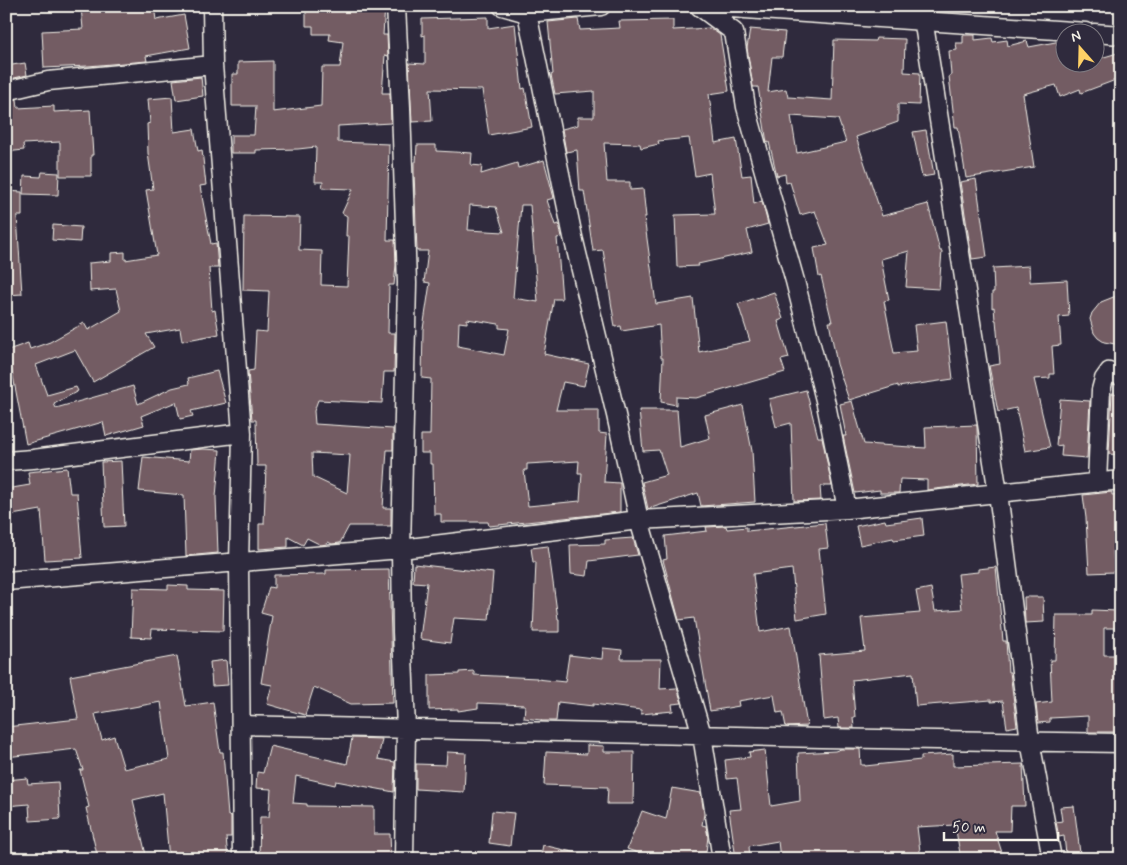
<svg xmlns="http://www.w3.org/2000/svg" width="1127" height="865" font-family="Mynerve,sans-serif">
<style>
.building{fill:#735b64;stroke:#f4f1e8;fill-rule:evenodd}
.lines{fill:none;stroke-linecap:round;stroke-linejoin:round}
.street-casing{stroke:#f4f1e8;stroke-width:21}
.street{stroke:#2f2a3d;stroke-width:18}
</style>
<rect width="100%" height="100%" fill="#2f2a3d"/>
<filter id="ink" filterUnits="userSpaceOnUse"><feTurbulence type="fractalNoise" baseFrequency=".02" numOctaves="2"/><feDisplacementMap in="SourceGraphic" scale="10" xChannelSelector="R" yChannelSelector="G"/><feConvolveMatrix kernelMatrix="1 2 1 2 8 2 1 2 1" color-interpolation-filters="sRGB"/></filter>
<g filter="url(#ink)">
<!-- building -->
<path class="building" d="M90 6H154L156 20 184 15 190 48 146 56 147 61 88 66 44 68 42 31 83 29 81 7Z
M306 6H385L383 35H387L388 56 385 55 382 93H390L391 123 338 126V142L389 144 387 240H395L396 265 394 285H389L388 333H395L394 372H384L382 403 318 400 314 411 315 424 393 429V450H387L383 508H391V526H349L340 543 332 544 328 542 327 544 321 545 307 538 303 545 288 537V547L259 549V524H264L266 466H257L256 420H252L248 371 254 370 256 331 267 332 269 291 243 290 244 216 300 217 299 250 322 251 321 285 347 286 349 236H346L347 216 342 213 353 189 322 188 323 182H315L316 147 298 149 256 150V153H231V135H254L256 106H232V74H238V62L273 61V112L321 106 322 67H340L343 42 329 40 330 34H313V26H306ZM312 453 350 455 347 493 313 477Z
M488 17V28L515 24 522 89 525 88 532 127 489 135 482 90 430 89 432 121 412 122 409 63 425 64V35L422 36V19Z
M578 19 580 30 620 28 619 21 673 20V30L710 28 720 35 729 91 709 94 715 143 736 139 742 176 751 175 754 204 762 201 768 224 747 230 752 252 698 264 699 266 677 267 675 215 715 214 710 173 695 176 689 138 658 141 659 144 641 148 640 144 604 143 607 182H630V190L643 189 646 217H644L656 304 693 298 699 352 750 341 738 304 774 292 783 319 778 321 789 358 781 360 785 372 696 398 676 397V405L661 402 663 358H661L659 325 622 331 621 326 615 327 603 250 593 251 584 191H580L577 150 566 152 562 129 578 125V117H594V91L555 94 551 75 553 74 548 22Z
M750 29 785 32 782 57H772L768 92 786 89 788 97 832 100 834 40 875 41 876 38 905 39 904 72 920 73 919 105 898 104V122L856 137 882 216 928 204 940 251H942L939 289 906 287 909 251 881 259 889 300 884 301 894 353 917 351 914 325 946 321 953 379 898 387V385L849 400 837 364 829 322H832L821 276 819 277 814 248 828 245 815 211 800 215 790 182 786 183 785 174 777 176 769 142 767 143 758 87H753L747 48ZM791 116 838 119 846 142 797 153Z
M963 35H975V40L992 38 993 42 1007 40 1008 46 1027 41 1029 47 1061 41 1063 49 1064 48V62H1094V60L1121 52V78L1081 93 1080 89 1060 97 1056 85 1023 94 1034 167 966 178 958 127H955L949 76 951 75 949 51 957 50 956 43H963Z
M25 63 27 75 6 80V66Z
M201 77 203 96 176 100 173 80Z
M172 97 174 132 194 129 198 151 202 150 206 185 200 186 211 244 216 243 218 268H209L212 311 215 310 219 334 182 341 180 328 146 334 154 347 93 382 75 350 36 365 47 395 76 387 78 391 54 404 56 408 133 386 138 404 172 388 189 384 188 378 217 371 226 403 191 411 193 416 180 419 176 402 141 416 144 425 106 436 103 422 26 444 8 350 28 343 30 349 50 342 84 323 88 330 121 311 116 289 90 291 89 263 111 261V253L125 252V260L157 255 146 190 153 189 148 153 147 124 150 123 148 99Z
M17 99 18 108 54 106V112L90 110 93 155H91V176H60V142L23 144 24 150 6 152V101Z
M926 130 934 175 922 177 913 132Z
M417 145H436V151L472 153 471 165 482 166 481 174 517 163 518 168 544 160 554 198 547 200 555 225 559 224 562 237 557 238 562 299H554L544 354 589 364 584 386 563 382 556 410H599V433L607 434 604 482 620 483V512L489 526 488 522H441V514H434L433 464H430V453H421V435H430L431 379 422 378 423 329 430 283 424 282 428 251H417L414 172V162H416ZM470 205 496 207 504 232 468 230ZM521 205H530L538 302 513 298ZM467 319 499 324V328L509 329 504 355 458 346 459 322 467 323ZM579 461 578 473H582L580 501 528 506 524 470H527V464Z
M42 172 59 173 58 195 23 194 24 176 41 177Z
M976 179 987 257 972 259 960 182Z
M6 191 22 192V216H17L22 294 7 295 6 291Z
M53 225 81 227 80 242 52 240Z
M1029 266 1030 282 1067 280 1069 316 1059 317 1061 345 1052 346 1054 374H1050V378L1034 379 1050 447 1025 451 1016 408 998 412 989 366 1000 364 996 320H995L994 307 992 308V292H994L993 268Z
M1121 294V345L1104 342 1098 338 1094 333 1090 319 1092 313 1101 302Z
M806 390 818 437H822L832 486H820L821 500 794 501 791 423 776 427 769 399Z
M1112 393 1121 394V455L1109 454Z
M1060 399 1090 401 1087 458 1061 456 1062 445 1056 446Z
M852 401 864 444 926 448 925 427 977 425 978 484 927 490V480L900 479 899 493H880V490L855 493 843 436H846L840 404Z
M743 405 752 451 755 502 701 506 698 493 648 509 642 482 667 475 659 450 643 451 639 410H677L680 447 710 438 705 415Z
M203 449 220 450 216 497 218 553 186 556 184 495 139 491 143 457 189 461 190 450Z
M121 461 124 526 104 527 101 462Z
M67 468 70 493H77L82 558 45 560 41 510 6 516V489L30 485 28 472Z
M1112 492V495L1121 494V506L1119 507 1120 549H1113L1114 572 1089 573 1086 518 1083 495Z
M922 518 924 536 894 540 893 538 860 545 856 526 885 520 886 523Z
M825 523 828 548 819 549 826 614 797 619 792 569 753 574 760 632 791 626 807 726 786 727 783 712 777 713 774 695 738 701 739 706 710 711 694 618 679 620 663 560 667 559 665 536 707 531 706 527 726 526 727 529 747 527V531Z
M633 538 638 555 589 561 587 576 571 574 570 545 605 544V540Z
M548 546 558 619H559V632H533L536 562H533L531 548Z
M414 564 493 573 489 620 454 618 450 643 420 639 427 583 413 582Z
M996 567 1003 641H1006L1008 672H1010L1017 726 1007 728 1003 701 991 702V700L916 706 913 673 852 680 855 717H853L854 728H839L838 718 824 720 819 655 865 651 861 618 920 613 916 591 931 588 935 611 962 609 958 574 978 572V569Z
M389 569 393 703 351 704 314 687 305 715 267 704 272 685 261 683 272 616 261 613 269 587 274 588V575L326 574V570Z
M168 585 188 586V590L224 591 223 631 152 629 151 638 131 637 133 588 168 589Z
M1024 597H1043L1044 622 1025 623Z
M1092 610 1117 611V628H1104V655H1121V732H1088V716L1050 718V722L1038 723 1036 704 1052 702 1050 660H1055L1056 615H1092Z
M603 648 622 650 621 659H661L660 689 677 688 682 703 672 704 673 711 641 714V710L593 704V706L558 702 556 721H541V720L524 718 525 705 478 703V708L458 711V709L429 710V675L459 674V672L474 671V675L537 678V679L565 682 569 655 602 659Z
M177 656 186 706 213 702 220 752H223L228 816 231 815V837H226L228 859H169L163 793 133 800 147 859H98L86 808 89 807 80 770H83L76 749 6 757V727L78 719 70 676ZM161 702 169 759 124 769 114 736 102 740 95 714Z
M226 660 228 685 212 686 210 662Z
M352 738 382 739 378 759 395 762 394 792 336 781 335 785 296 776 293 803 307 804V806L374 807V834H390L391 859H259L260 817H269L271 789 256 788 257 772 263 773 270 746 347 764Z
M587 745 604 746V752H634L633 804H607L608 787 544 785 546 752 587 754Z
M841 749H860L861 765H865V766L921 760V756L953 754V766L1023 764 1025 806H1011L1010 831H995L1004 859H961L955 825 917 827 921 859H780L778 841 749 846 750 859H736L729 810 741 809 737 778 727 779 725 760 750 757 749 752 765 750 771 806 800 801 798 753 835 751Z
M447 752 466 753 464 792 416 789V764L446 765Z
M27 778 28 784 58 782 60 819 30 821 29 804 6 806V780Z
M672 788 701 793 704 814 702 825 706 826 708 837 705 859H654L627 849 642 811 666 819Z
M1074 806 1080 853 1066 854 1064 836 1059 837 1056 822 1062 821 1060 807Z
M492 811 514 813 510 846 489 843Z
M543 845 581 854V859H540Z"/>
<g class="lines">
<defs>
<path id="street" d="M212 6 213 65 242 433 239 564 242 859
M396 6 401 108 407 283 401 549 402 632 406 728 404 859
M502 6 527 13 601 6
M527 6V13L573 237 616 415 639 520 702 735 722 859
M699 6 734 32 746 107 795 281 826 404 847 509
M701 6 1086 32
M921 6 998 493 1030 741 1052 859
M1094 33 1121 35
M6 91 48 81 213 65
M6 461 33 459 242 433
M1097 482 1101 390 1104 379 1109 372 1121 376
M6 581 401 549 639 520 847 509 1121 480
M241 725 821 738 1121 743"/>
</defs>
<!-- street casing -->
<use href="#street" class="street-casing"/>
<!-- street -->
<use href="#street" class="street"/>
</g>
</g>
<!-- margin -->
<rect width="1127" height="865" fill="none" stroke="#2f2a3d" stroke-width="25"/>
<rect x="12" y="12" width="1102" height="840" fill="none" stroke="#f4f1e8" stroke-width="2" filter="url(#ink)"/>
<!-- north arrow -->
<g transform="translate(1080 48) rotate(340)"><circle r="24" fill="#2f2a3d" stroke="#7e7a81"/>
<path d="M0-4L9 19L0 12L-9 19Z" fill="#ffd166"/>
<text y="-8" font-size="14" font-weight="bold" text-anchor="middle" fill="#f4f1e8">N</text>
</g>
<!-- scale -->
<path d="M944 832v8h114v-8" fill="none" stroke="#f4f1e8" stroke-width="2.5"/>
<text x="952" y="832" font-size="15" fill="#f4f1e8" stroke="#2f2a3d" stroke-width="4" paint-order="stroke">50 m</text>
</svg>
